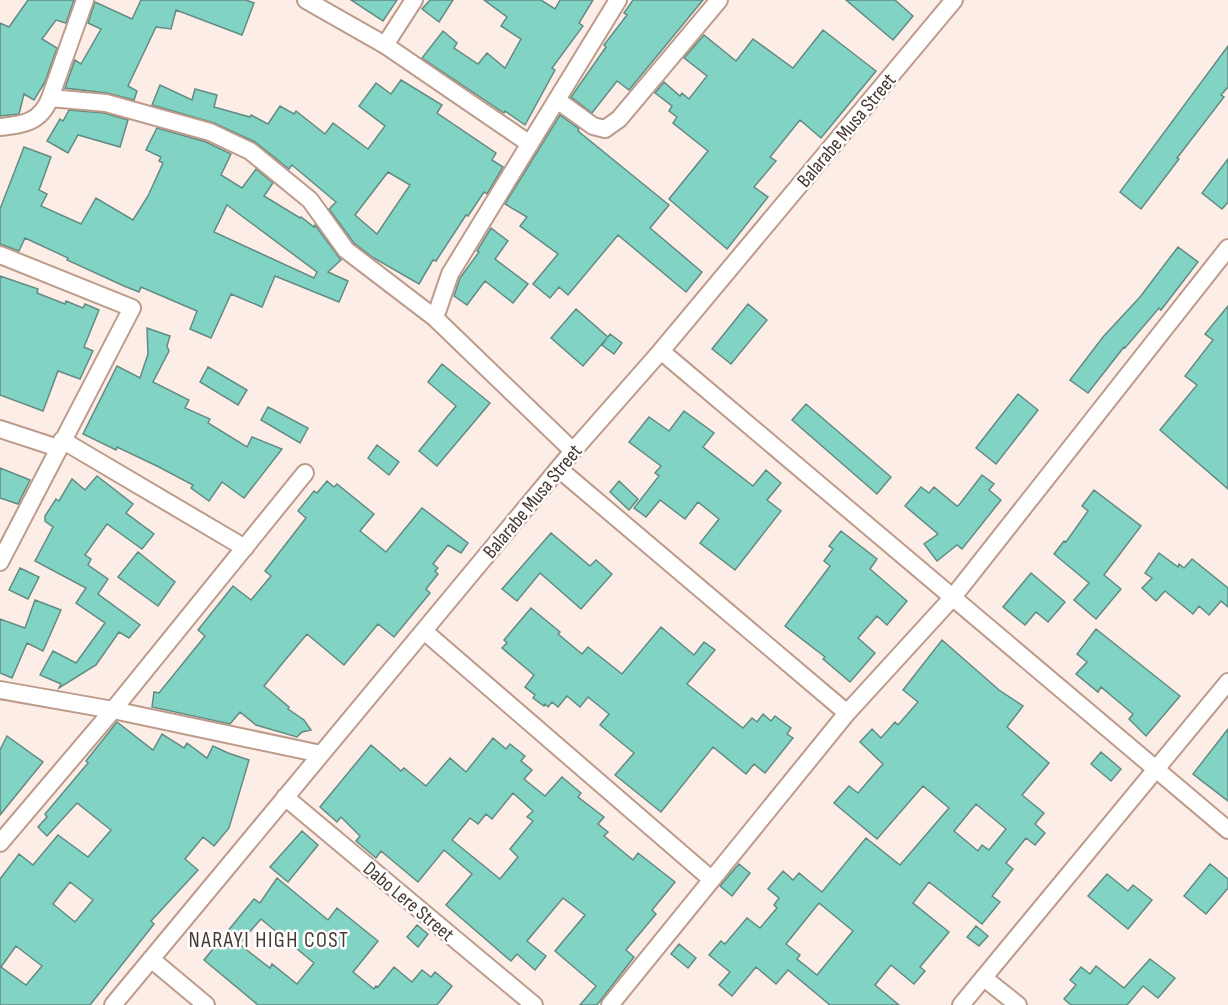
<svg xmlns="http://www.w3.org/2000/svg" width="1228" height="1005" font-family="'Sofia Sans Condensed',sans-serif">
<style>
.building{fill:#81d3c4;stroke:#628b83;stroke-width:1.5;fill-rule:evenodd}
.lines{fill:none;stroke-linecap:round;stroke-linejoin:round}
.minor-casing{stroke:#bd9b8b;stroke-width:20}
.minor{stroke:#fff;stroke-width:16}
.labels{text-anchor:middle;stroke-width:5;stroke-linejoin:round;paint-order:stroke}
.street-label{font-size:20px;fill:#473932;stroke:#fff}
.quarter-label{font-size:22px;letter-spacing:1.5px;fill:#473932;stroke:#fff}
</style>
<rect width="100%" height="100%" fill="#fdede7"/>
<!-- building -->
<path class="building" d="M28 0H74L66 23 56 20 42 39 57 48 45 82 34 100 24 94 19 114 0 116V23L9 27Z
M141 0H246L254 3 242 35 176 10 171 29 156 27 128 86 137 91 134 100 107 93 65 88 75 60 81 64 101 29 88 23 95 2 132 19Z
M351 0H397L383 21Z
M430 0H453L439 22 422 9Z
M484 0H541L555 9 560 0H593L579 23 583 26 552 68 555 70 525 125 505 111 504 113 422 58 443 31 457 43 454 48 478 64 487 53 505 68 521 39 501 26 507 17Z
M633 0H703L629 90 617 81 592 113 571 97 606 47 604 45 627 15 624 13Z
M846 0H895L913 16 893 40Z
M823 30 876 71 821 138 800 120 770 157 776 161 754 187 768 197 727 249 669 199 708 151 673 123 677 117 669 111 672 106 655 93 664 82 680 96 682 93 689 99 707 76 684 58 704 35 736 61 753 39 793 68Z
M1228 46V87L1221 95 1224 97 1177 158 1179 159 1141 209 1120 192Z
M401 80 442 105 437 113 496 153 492 160 503 167 487 194 484 192 468 216 466 215 436 261 433 260 419 284 372 257 354 243 329 209 336 202 292 165 289 169 255 142 214 123 152 105 160 85 192 100 195 89 217 95 214 107 250 117 251 115 268 124 280 106 294 114 296 111 325 134 333 123 368 149 385 126 359 106 376 83 391 94ZM388 172 410 185 377 234 355 215Z
M69 110 104 113 128 120 120 147 78 135 68 153 47 141 60 119 63 121Z
M560 115 579 129 578 131 669 205 650 228 702 272 686 292 618 235 568 295 559 287 550 298 533 284 558 254 520 226 527 217 505 204Z
M157 128 206 142 231 154 221 175 242 188 256 169 273 183 264 196 300 218 301 217 314 227 315 225 341 260 328 272 348 281 339 302 275 276 262 307 231 294 211 338 190 329 197 311 141 287 139 292 124 286 67 260 68 258 25 238 19 251 0 244V209L24 147 51 157 39 190 47 194 41 206 81 224 96 198 133 220 148 196 163 163 159 161 161 157 146 150ZM227 205 317 272 314 278 214 232Z
M1228 159V202L1222 209 1202 193Z
M491 228 508 241 495 259 528 284 513 303 485 281 467 305 454 296 460 278 479 252 477 251Z
M1178 247 1198 262 1161 310 1159 308 1125 348 1124 347 1088 393 1070 380 1103 337 1140 297Z
M0 276 38 289 37 293 65 304 66 301 83 308 85 304 99 310 84 347 93 351 80 379 58 371 43 411 0 395Z
M748 304 767 320 731 364 712 349Z
M1228 306V489L1160 430 1197 385 1185 376 1213 340 1205 334Z
M576 309 608 337 610 334 622 343 614 354 602 345 607 338 583 366 551 338Z
M147 328 170 336 167 346 169 351 153 382 189 400 185 408 210 419 208 423 247 447 252 437 282 449 244 498 222 482 209 501 191 488 193 485 157 466 117 447 116 450 83 434 117 366 140 378 148 354Z
M442 364 490 403 437 466 419 451 456 406 428 382Z
M208 367 247 390 238 405 200 382Z
M1018 394 1038 410 996 464 976 448Z
M806 404 891 477 877 494 792 420Z
M268 407 308 428 300 443 261 420Z
M684 411 714 433 703 447 753 486 766 470 781 483 767 500 781 511 735 570 700 543 719 519 698 502 685 519 660 500 646 517 634 508 659 476 655 473 661 466 629 442 649 417 669 431Z
M377 445 399 462 389 475 368 458Z
M0 468 30 480 18 504 0 498Z
M982 475 994 484 989 490 1001 500 962 549 957 545 937 561 924 544 938 534 905 506 921 487 929 493 934 487 957 506 959 505Z
M97 476 133 504 126 513 154 534 142 549 107 524 85 555 91 559 88 565 108 579 98 594 140 625 129 638 119 632 96 665 59 688 61 684 40 675 53 651 76 663 105 623 76 603 86 588 35 561 53 527 45 521V516L56 499 59 501 72 479 85 490Z
M327 481 334 487 337 484 374 514 360 531 386 552 422 508 468 543 461 553 448 545 433 564 438 568 435 571 438 574 426 589 430 593 394 637 378 624 344 665 307 634 286 659 264 686 289 707 288 709 304 720 311 730 302 732 297 737 256 725 240 712 230 724 152 707 154 692 159 693 205 636 198 630 233 586 251 600 271 576 265 571 306 518 298 511 314 491 317 493Z
M619 481 638 499 629 510 610 492Z
M1094 490 1141 526 1104 575 1121 589 1096 619 1074 600 1089 583 1054 554 1064 541 1066 542 1088 511 1082 506Z
M841 531 877 559 870 569 907 601 887 625 877 616 858 638 875 653 850 682 823 659 825 657 785 626 830 566 824 561 833 549 829 546Z
M551 533 590 566 596 560 612 574 581 609 540 573 517 601 502 589Z
M138 552 175 582 158 606 118 577Z
M1159 553 1178 567 1179 564 1184 568 1192 559 1228 588V607L1221 601 1209 615 1199 606 1193 614 1165 591 1156 601 1142 588 1152 578 1145 573Z
M20 568 39 577 28 599 9 590Z
M1031 573 1065 602 1048 622 1036 612 1025 625 1003 607Z
M35 600 61 610 43 651 27 643 12 678 0 673V619L25 628Z
M531 608 560 632 558 634 582 654 588 647 622 674 661 627 694 655 704 642 715 650 687 684 743 728 752 718 757 722 763 714 771 721 775 716 791 728 787 734 793 738 765 773 754 764 746 774 713 747 661 812 615 775 634 753 600 725 609 714 588 697 580 707 567 696 558 707 552 702 548 707 545 704 544 706 533 698 535 695 525 687 534 675 502 648 507 643 504 640Z
M1096 629 1180 696 1146 736 1129 719 1133 714 1101 687 1098 692 1076 674 1087 662 1077 654Z
M942 640 999 690 1023 706 1007 727 1049 763 1022 795 1044 813 1035 824 1045 833 1035 845 1026 838 1006 863 1013 869 992 896 1000 902 982 924 929 882 913 903 949 932 920 967 925 971 914 984 891 965 875 985 899 1005H830L788 970 776 984 756 967 732 996 719 985 730 972 709 955 721 941 725 944 747 918 760 928 777 908 774 905 779 898 768 889 783 871 793 880 799 873 822 892 866 838 900 865 949 808 923 786 877 839 834 803 849 786 858 793 883 764 860 742 872 729 881 738 895 722 898 725 918 702 903 690ZM976 804 1006 829 989 850 982 845 978 851 954 831ZM819 903 853 931 817 975 797 959 800 955 786 944Z
M117 722 153 750 162 734 184 748 187 743 207 758 213 746 228 753 249 760 229 828 214 846 203 837 185 859 198 870 151 921 154 924 90 1005H0V879L19 854 33 865 58 835 88 857 111 830 77 803 47 836 38 827 47 817 45 814 88 763 86 761ZM70 882 93 900 75 922 53 904ZM16 946 42 966 26 985 1 967Z
M1228 729V801L1193 774Z
M7 736 43 762 0 815V750Z
M493 738 506 749 510 744 525 756 521 761 532 770 524 779 545 796 562 777 581 793 578 797 604 817 598 824 608 832 604 836 633 860 638 853 675 882 652 910 656 914 626 950 634 957 597 1005H580L596 986 555 951 585 915 563 898 527 941 546 956 535 970 517 954 511 961 446 905 472 874 444 850 418 882 381 851 376 858 356 841 360 836 341 817 337 822 320 807 371 745 401 771 404 768 426 786 450 758 466 772ZM513 793 533 811 527 817 533 821 510 849 518 857 500 879 452 840 470 818 478 824 486 814 492 819Z
M1101 752 1121 769 1111 781 1091 764Z
M302 831 318 845 288 882 270 867Z
M739 864 750 873 732 896 720 886Z
M1210 864 1228 879V888L1206 914 1184 896Z
M1107 874 1128 891 1133 885 1152 900 1128 929 1088 896Z
M277 878 328 920 337 908 378 941 353 972 374 989 376 986 378 987 394 967 412 982 422 970 431 977 435 972 452 986 437 1005H258L204 960 254 899 260 903ZM261 919 314 963 297 984 272 964 270 968 239 944Z
M417 925 428 934 418 947 407 937Z
M976 926 988 936 979 946 967 937Z
M679 944 696 958 688 968 671 954Z
M1150 959 1175 978 1158 998 1143 986 1127 1005H1071L1064 999 1076 985 1070 980 1081 967 1090 974 1096 966 1124 988Z"/>
<g class="lines">
<defs>
<path id="minor" d="M306 0 385 45 530 144
M385 45 414 0
M50 98 85 0
M557 100 593 126 605 129 619 119 719 0
M0 127C23 125 41 122 50 98L106 103 210 132 250 151 310 200 346 250 435 318 573 451
M0 255 132 308 0 562
M435 318 450 274 618 0
M661 351 1228 830
M0 429 58 448
M62 440 245 548
M559 469 847 713
M424 631 711 879
M0 690 113 710 321 754
M285 797 534 1005
M0 843 113 710 305 473
M151 959 206 1005
M984 978 1018 1005
M113 1005 573 451 661 351 954 0
M610 1005 847 713 953 597 1228 248
M961 1005 1228 682"/>
</defs>
<!-- minor casing -->
<use href="#minor" class="minor-casing"/>
<!-- minor -->
<use href="#minor" class="minor"/>
</g>
<g class="labels">
<!-- street labels -->
<g class="street-label">
<text transform="translate(846 130) rotate(-50)" y="7">Balarabe Musa Street</text>
<text transform="translate(532 501) rotate(-50)" y="7">Balarabe Musa Street</text>
<text transform="translate(409 901) rotate(40)" y="7">Dabo Lere Street</text>
</g>
<!-- quarter labels -->
<g class="quarter-label">
<text x="269" y="947">NARAYI HIGH COST</text>
</g>
</g>
</svg>
